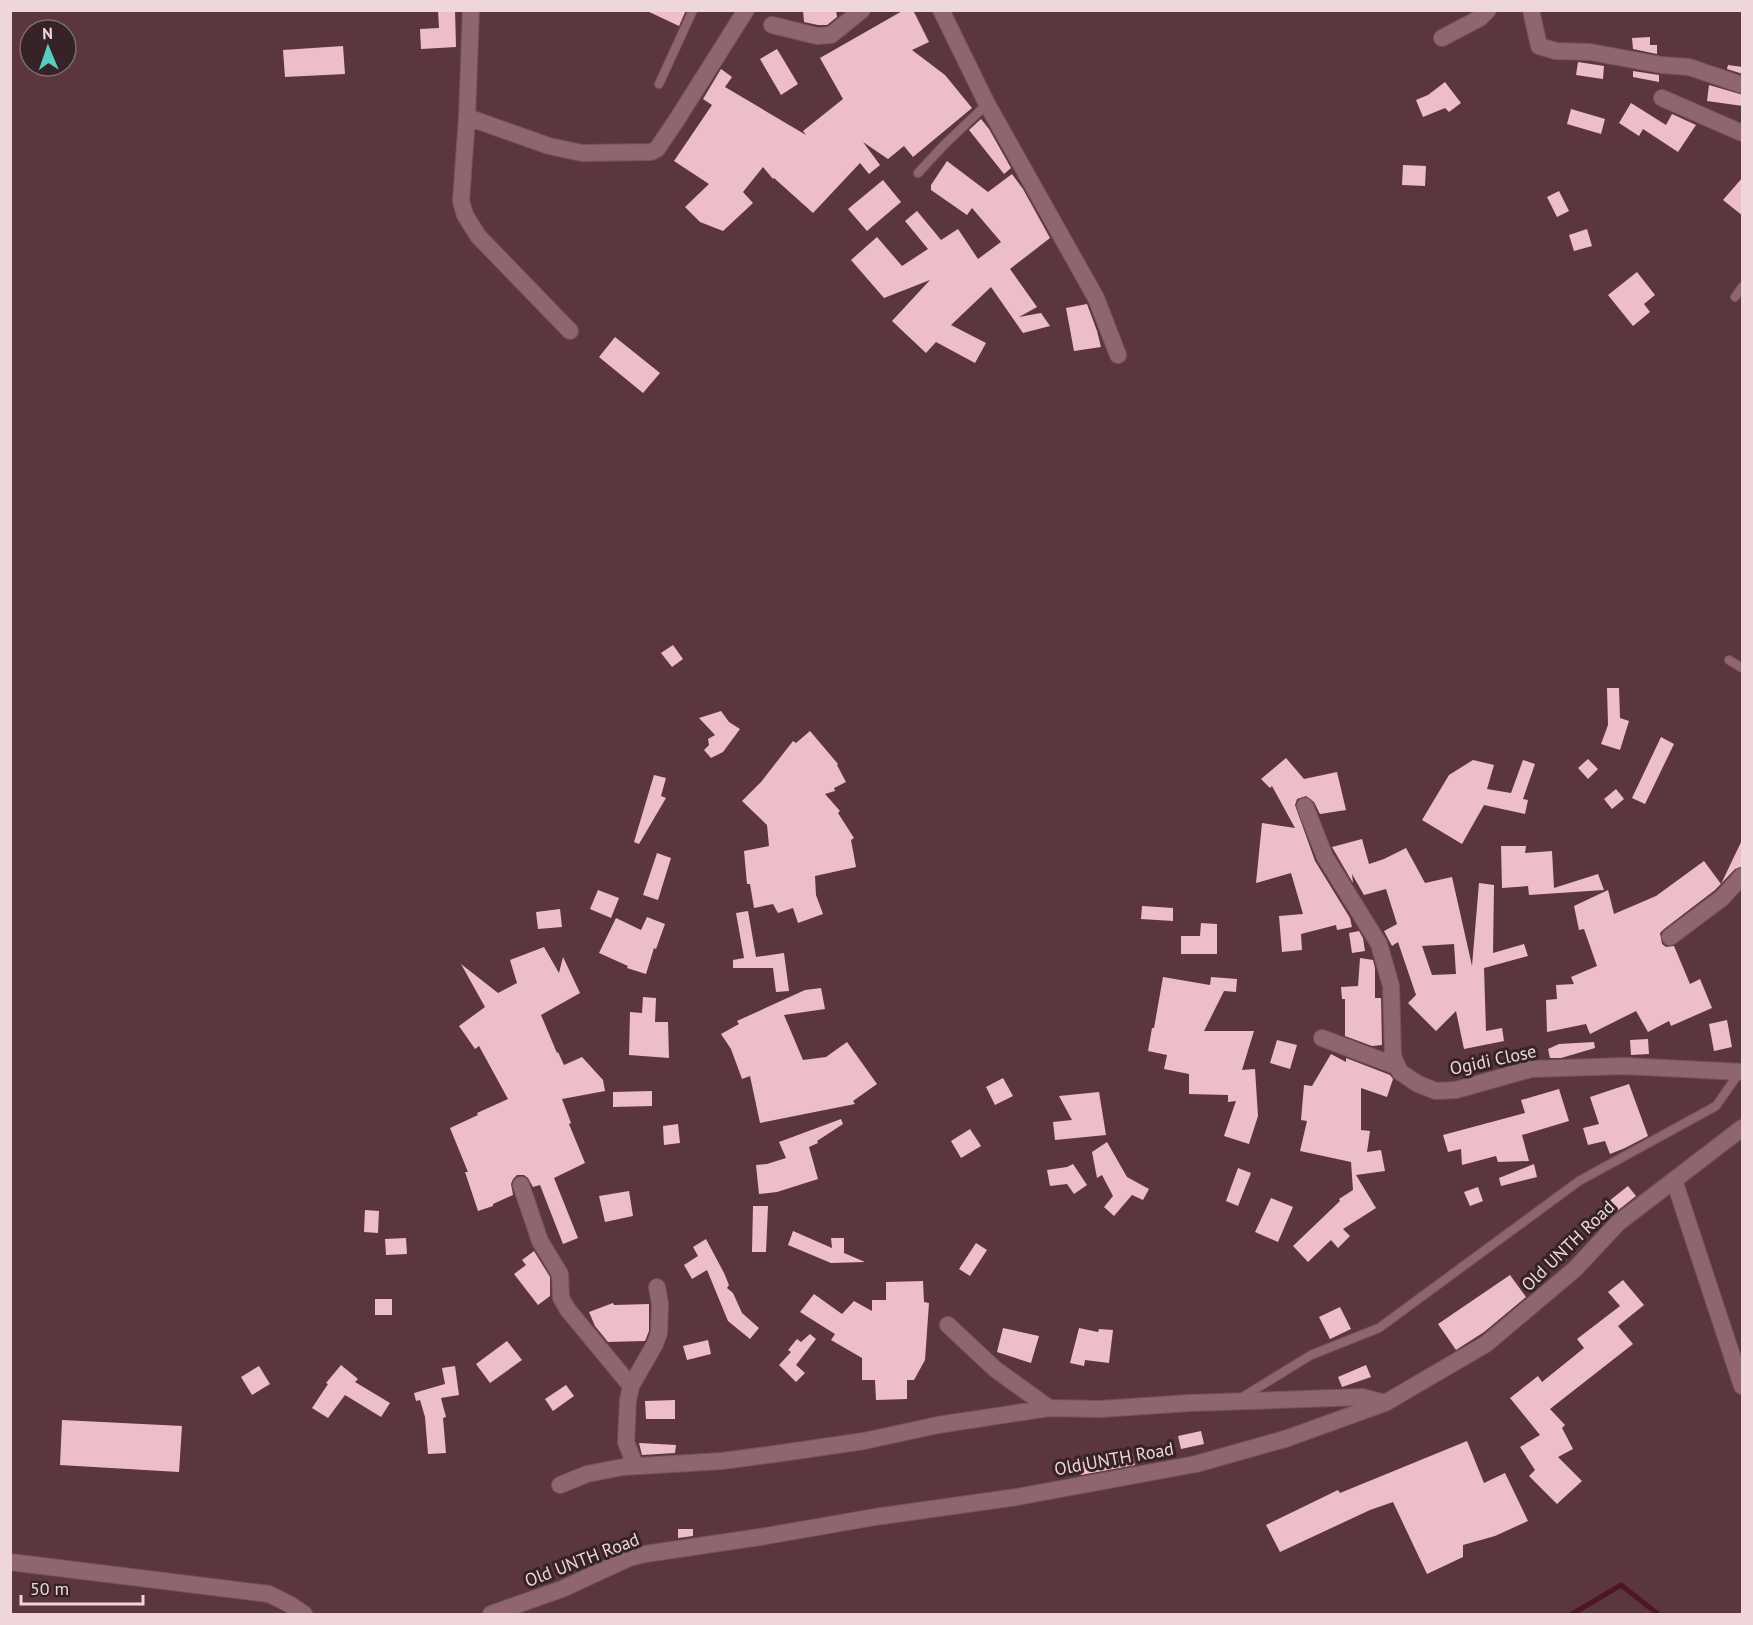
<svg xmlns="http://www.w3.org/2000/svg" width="1753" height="1625" font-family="'PT Sans',sans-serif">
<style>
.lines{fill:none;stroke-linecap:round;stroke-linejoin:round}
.stream{stroke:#4e1527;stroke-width:5}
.building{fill:#edbec7;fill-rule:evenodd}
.lane-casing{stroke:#74545c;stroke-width:10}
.street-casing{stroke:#74545c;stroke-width:18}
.lane{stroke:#8f656e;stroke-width:8}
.street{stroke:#8f656e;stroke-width:16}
.labels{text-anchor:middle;stroke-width:6;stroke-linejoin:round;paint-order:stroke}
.street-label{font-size:18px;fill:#efd6db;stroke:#352327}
</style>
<rect width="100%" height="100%" fill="#5c363f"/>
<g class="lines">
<!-- stream -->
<path class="stream" d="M1572 1614 1621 1585 1658 1614"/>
</g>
<!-- building -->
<path class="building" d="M438 10H455L456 47 421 49 420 29 439 28Z
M645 10H686L679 26Z
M803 10H836L837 17 827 25H818L804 22Z
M904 10H913L929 42 912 50 945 75 972 108 913 157 904 146 888 159 863 142 880 165 869 174 860 163 813 213 774 178 773 179 763 167 743 192 753 203 723 231 700 222 685 207 709 184 674 161 712 105 703 99 721 69 732 77 725 87 806 135 803 131 843 99 820 58Z
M1650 37V45H1657V54L1633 49 1632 38Z
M343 46 345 74 285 77 283 50Z
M777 49 798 84 781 95 760 59Z
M1578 62 1604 66 1603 79 1576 75Z
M1728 65 1743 67V74L1727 69Z
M1633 71 1659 75V82L1633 77Z
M1445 82 1461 103 1449 112 1445 108 1423 117 1416 100 1428 95Z
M1709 85 1743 95V106L1707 101Z
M1631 103 1666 125 1672 114 1696 125 1678 152 1643 129 1639 136 1619 123Z
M1571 109 1605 119 1601 134 1567 124Z
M981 119 989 129 1011 168 1004 174 969 130Z
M947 161 988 192 1012 174 1023 189 1050 238 1010 269 1037 307 1019 317 1041 313 1050 326 1023 333 991 287 951 325 986 343 975 363 936 342 926 353 892 321 930 280 884 298 851 260 877 237 902 266 928 249 905 221 917 211 941 240 958 229 978 259 1001 242 972 208 967 215 931 190V185Z
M1403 165 1426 166 1425 186 1402 185Z
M1743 177V216L1723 200Z
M883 180 901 202 867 231 848 209Z
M1559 191 1569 211 1557 217 1547 197Z
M1587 229 1592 246 1574 251 1569 235Z
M1637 272 1655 295 1644 304 1650 312 1633 326 1608 295Z
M1087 304 1097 331 1101 347 1074 351 1066 308Z
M615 337 660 373 643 393 599 357Z
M673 645 683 659 672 667 661 653Z
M1607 688H1619L1620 718 1629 721 1620 750 1601 744 1608 725Z
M721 711 729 722 740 729 723 752 711 758 704 750 709 745 708 739 715 735 699 718Z
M810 731 838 764 837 765 846 782 834 788 835 791 825 794 840 811 838 813 854 838 851 840 856 867 815 876 816 895 823 914 798 923 793 908 778 913 773 904 754 908 750 884H747L744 851 769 846 767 825 742 801 761 782 793 741 796 743Z
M1661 737 1674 744 1645 804 1632 798Z
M1286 758 1304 779 1337 772 1346 810 1320 814 1314 802 1306 796 1297 799 1295 805 1315 861 1350 918 1352 927 1337 930 1336 925 1301 934 1302 950 1282 952 1279 916 1303 914 1291 873 1256 883 1262 823 1295 828 1272 786 1270 788 1261 779Z
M1588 759 1598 769 1588 779 1578 768Z
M1473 760 1494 765 1487 789 1511 793 1523 760 1535 764 1523 799 1528 800 1525 814 1484 805 1462 844 1422 820 1449 775Z
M654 775 666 778 661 796 666 798 639 844 634 842Z
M1616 789 1624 799 1612 809 1604 799Z
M1743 838V866L1735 869 1715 890 1664 929 1660 933 1662 944 1666 947 1674 946 1690 984 1700 979 1712 1008 1671 1026 1669 1021 1648 1032 1636 1011 1590 1034 1586 1024 1547 1032 1546 1000 1557 999 1556 985 1574 984 1571 977 1597 966 1584 929 1579 930 1574 906 1608 890 1614 914 1656 896 1704 861 1721 884Z
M1362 839 1369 864 1384 859 1406 848 1425 883 1452 877 1472 966 1479 883 1494 885 1493 953 1524 944 1528 956 1484 968 1486 1031 1502 1028 1504 1041 1464 1049 1456 1011 1436 1031 1408 1003 1416 995 1398 942 1392 946 1384 931 1397 924 1386 889 1364 895 1352 874 1353 883 1332 847ZM1454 944 1456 974 1432 975 1422 946Z
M1501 846H1526L1525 853 1552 851 1554 888 1598 874 1604 890 1529 895 1528 886 1502 888Z
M657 853 671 858 658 900 643 895Z
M598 890 619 898 611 918 590 909Z
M1142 906 1173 908V921L1141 919Z
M560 909 562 927 538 929 536 912Z
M748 911 756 957 784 953 789 991 776 992 773 968H733V960L744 958 736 913Z
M647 917 665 924 656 949 654 948 646 974 627 968 628 966 599 953 616 918 641 930Z
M1201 923 1217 924V954H1181V936H1200Z
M1359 931 1363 938 1365 951 1352 953 1349 933Z
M544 947 559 973 563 957 580 993 541 1015 557 1053 558 1052 564 1065 582 1057 603 1080 605 1091 562 1099 571 1123 569 1124 585 1163 554 1178 578 1238 563 1244 540 1185 533 1187 528 1178 524 1175H517L513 1179 511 1184 513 1195 493 1204V1206L478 1211 465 1172H468L450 1128 478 1115 477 1113 508 1099 479 1046 475 1049 459 1026 485 1007 461 964 498 993 517 983 510 960Z
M1360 958 1373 960 1375 968V998H1381L1382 1045 1372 1046 1345 1036V999H1342L1341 987 1358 986Z
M1163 977 1210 985 1211 977 1237 979 1236 992 1224 991 1204 1031H1254L1242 1070 1255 1069 1258 1116 1249 1144 1224 1136 1236 1101 1228 1102V1095L1189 1094V1074L1164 1069 1167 1055 1148 1051 1152 1028H1154Z
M821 988 825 1009 784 1015 803 1060 826 1057 847 1042 877 1084 853 1101 855 1104 760 1123 750 1076 742 1079 731 1049 721 1034 739 1024 737 1021 805 990Z
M643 997 656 998 655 1022H668L669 1058 629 1055 630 1012 642 1013Z
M1727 1020 1732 1047 1714 1051 1709 1024Z
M1648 1039 1649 1054 1631 1055 1630 1040Z
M1277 1040 1297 1045 1290 1069 1270 1063Z
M1594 1042 1595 1048 1561 1058H1550L1548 1049 1559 1044Z
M1331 1054 1346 1062V1058L1390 1075 1393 1079 1387 1097 1361 1088V1130L1370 1131 1367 1152 1381 1150 1385 1171 1356 1175 1376 1208 1343 1229 1350 1236 1338 1248 1331 1240 1308 1262 1293 1246 1340 1201 1339 1199 1353 1190 1351 1162 1300 1151 1307 1121 1301 1120 1304 1085 1312 1086Z
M1003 1078 1013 1096 995 1105 986 1087Z
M1629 1084 1648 1136 1625 1148 1610 1154 1605 1141 1588 1145 1583 1128 1599 1124 1590 1097Z
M1559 1089 1569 1121 1522 1135 1529 1161 1498 1162 1496 1156 1462 1165 1461 1149 1448 1152 1443 1135 1525 1113 1521 1100Z
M652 1091V1106L613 1107V1092Z
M1099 1092 1106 1135 1055 1140 1053 1122 1072 1120 1059 1096Z
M841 1119 843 1124 817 1141 818 1143 809 1147 818 1179 777 1192 759 1194 756 1165 767 1164 786 1158 779 1142Z
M678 1124 680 1143 664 1145 663 1126Z
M970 1129 981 1146 961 1158 951 1141Z
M1107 1142 1127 1177 1149 1189 1143 1200 1132 1195 1114 1216 1104 1207 1113 1196 1102 1175 1097 1178 1092 1152Z
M1073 1164 1087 1185 1074 1194 1067 1184 1050 1186 1047 1170 1067 1167Z
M1534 1164 1537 1177 1501 1186 1499 1178Z
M1238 1168 1251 1173 1238 1206 1226 1201Z
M1628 1186 1636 1196 1607 1219 1599 1209Z
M1478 1187 1483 1201 1470 1206 1464 1192Z
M629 1191 633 1216 605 1222 599 1196Z
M1271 1198 1293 1207 1278 1242 1255 1232Z
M753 1206H768L766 1252H752Z
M365 1210 379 1211 378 1233 364 1232Z
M793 1231 832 1248 831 1238H844V1253L865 1262 831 1263 788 1245Z
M406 1238 407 1254 386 1255 385 1239Z
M706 1239 724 1273 729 1285 727 1288 733 1293 742 1313 759 1328 750 1339 728 1321 707 1270 692 1279 684 1265 698 1256 693 1247Z
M976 1243 987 1250 970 1276 959 1269Z
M534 1251 550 1277V1296L538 1305 514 1274 526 1265 522 1260Z
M1510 1275 1526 1297 1484 1332 1456 1350 1438 1324Z
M1623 1280 1644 1305 1618 1326 1633 1344 1550 1409 1565 1425 1562 1428 1573 1449 1558 1457 1582 1481 1557 1504 1529 1476 1535 1470 1520 1447 1540 1435 1510 1398 1538 1376 1542 1382 1584 1348 1577 1339 1620 1306 1608 1292Z
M923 1281 924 1302 929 1303 925 1360 914 1380H907V1399L876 1400 875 1380H862V1358L831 1340 835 1334 800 1312 814 1294 842 1314 854 1301 872 1311V1300H886V1282Z
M375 1299H392V1315H375Z
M613 1303 614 1305 649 1304V1331L645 1341 608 1342 595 1326 589 1312Z
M1340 1307 1351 1329 1330 1339 1319 1317Z
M1003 1328 1039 1336 1031 1363 997 1352Z
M1079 1328 1098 1332 1099 1329 1113 1330 1109 1363 1085 1360 1084 1366 1070 1363Z
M810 1334 816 1339 796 1365 805 1373 796 1382 779 1365 791 1352 788 1350 797 1339 801 1342Z
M708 1340 711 1354 687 1360 683 1346Z
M507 1341 522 1360 490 1383 476 1364Z
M341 1365 358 1379 355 1382 390 1403 381 1417 345 1395 328 1418 312 1408 328 1384 326 1383Z
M1366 1365 1371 1377 1342 1387 1338 1377Z
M259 1366 270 1384 252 1395 241 1377Z
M455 1366 459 1395 441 1398 446 1417 443 1418 446 1453 428 1454 425 1417 420 1400 416 1401 414 1393 445 1384 442 1368Z
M566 1385 574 1396 553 1411 545 1399Z
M675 1400V1419H646L645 1401Z
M62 1420 182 1426 179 1472 60 1465Z
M1201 1431 1204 1444 1181 1449 1178 1436Z
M1467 1441 1484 1483 1505 1473 1528 1521 1495 1536 1463 1545V1557L1427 1574 1393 1502 1370 1510 1280 1552 1266 1525 1338 1490 1340 1493Z
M639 1443 676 1445 675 1453 642 1455Z
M1131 1449 1135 1465 1081 1475 1078 1463Z
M678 1529H693V1536L678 1538Z"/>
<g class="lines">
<defs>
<path id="lane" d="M659 84 693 10
M918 173 945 144 987 104
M1735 297 1742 287
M1729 660 1742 668
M1241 1398 1311 1355 1379 1328 1579 1181 1716 1106 1739 1073"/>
<path id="street" d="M471 10 467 117 461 201 465 215 478 236 570 331
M941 10 987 104 1096 298 1118 355
M1531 10 1539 46 1556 51 1590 52 1661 65 1689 67 1742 85
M772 25 817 36 831 35 862 10
M1442 38 1480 18 1488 10
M1662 98 1742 133
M467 117 549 146 582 153 651 152 657 149 676 121 746 10
M1305 806 1325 857 1379 944 1391 986 1393 1056 1400 1072 1418 1084 1436 1091 1456 1090 1531 1069 1625 1066 1742 1072
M1670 937 1722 898 1742 876
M1322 1038 1396 1066
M1674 1180 1742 1386
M521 1185 540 1241 560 1274 561 1298 568 1310 631 1386
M948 1325 995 1369 1049 1408
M635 1465 626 1442 628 1400 631 1386 655 1344 659 1333 660 1304 657 1287
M560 1485 587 1474 623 1467 722 1461 775 1454 864 1441 938 1425 1049 1408 1100 1409 1190 1403 1362 1397 1385 1403
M10 1562 269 1594 289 1604 304 1614
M491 1614 562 1589 629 1558 645 1554 766 1536 875 1517 1017 1497 1196 1464 1285 1439 1385 1403 1486 1344 1575 1269 1618 1223 1742 1128"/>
</defs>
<!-- lane casing -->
<use href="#lane" class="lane-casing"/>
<!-- street casing -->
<use href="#street" class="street-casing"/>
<!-- lane -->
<use href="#lane" class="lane"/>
<!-- street -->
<use href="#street" class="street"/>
</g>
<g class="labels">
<!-- street labels -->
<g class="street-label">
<text transform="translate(1493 1060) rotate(-12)" y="6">Ogidi Close</text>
<text transform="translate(1568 1246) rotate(-44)" y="6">Old UNTH Road</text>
<text transform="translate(1114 1459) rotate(-10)" y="6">Old UNTH Road</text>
<text transform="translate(582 1560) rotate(-21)" y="6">Old UNTH Road</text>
</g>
</g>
<!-- border -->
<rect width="1753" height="1625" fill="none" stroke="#efd6db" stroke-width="24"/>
<!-- north arrow -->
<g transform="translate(48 48) rotate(358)"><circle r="28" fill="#352327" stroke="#7f6b6f" stroke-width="1.5"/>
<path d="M0-4.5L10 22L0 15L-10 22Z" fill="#58cec0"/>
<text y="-9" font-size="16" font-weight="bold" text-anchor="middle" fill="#efd6db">N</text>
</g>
<!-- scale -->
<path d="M21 1595v9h122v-9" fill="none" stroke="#efd6db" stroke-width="3"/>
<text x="30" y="1595" font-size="18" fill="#efd6db" stroke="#352327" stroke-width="4.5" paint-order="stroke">50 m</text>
</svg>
